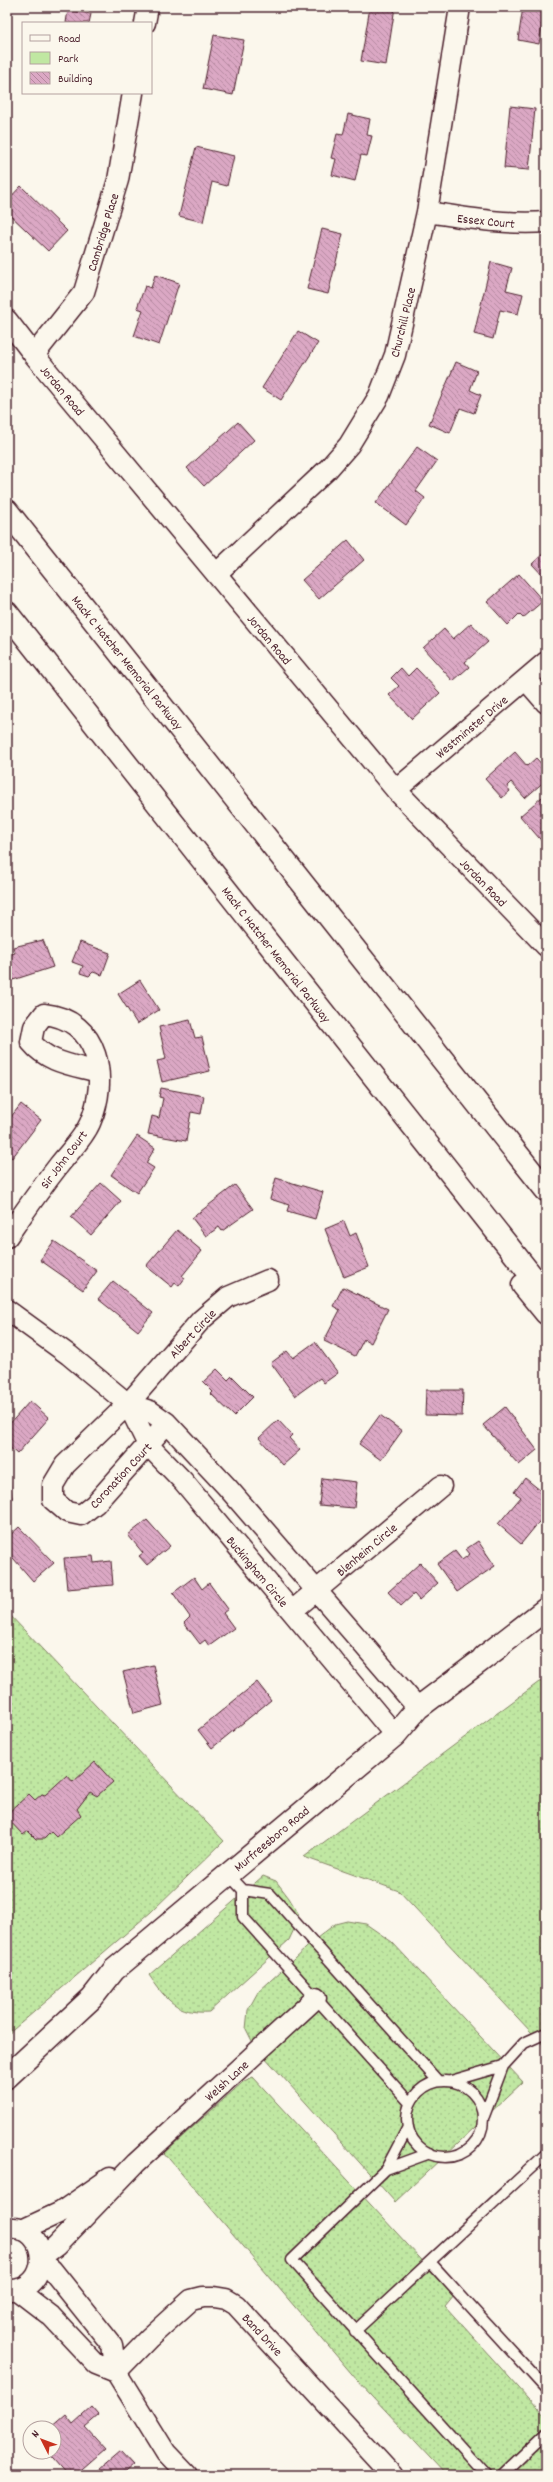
<svg xmlns="http://www.w3.org/2000/svg" width="553" height="2482" font-family="Dekko,sans-serif">
<style>
.green{fill:url(#green-dots);stroke:#858366}
.building{fill:url(#building-back-hatch);stroke:#4a1f2b}
.lines{fill:none;stroke-linecap:round;stroke-linejoin:round}
.lane-casing{stroke:#4a1f2b;stroke-width:13}
.street-casing{stroke:#4a1f2b;stroke-width:23}
.primary-casing{stroke:#4a1f2b;stroke-width:25}
.highway-casing{stroke:#4a1f2b;stroke-width:25}
.lane{stroke:#fbf7ec;stroke-width:10}
.street{stroke:#fbf7ec;stroke-width:20}
.primary{stroke:#fbf7ec;stroke-width:22}
.highway{stroke:#fbf7ec;stroke-width:22}
.labels{text-anchor:middle;stroke-width:3;stroke-linejoin:round;paint-order:stroke}
.street-label{font-size:13px;fill:#4a1f2b;stroke:#fbf7ec}
</style>
<defs>
<pattern id="green-dots" width="8" height="8" patternUnits="userSpaceOnUse"><rect width="8" height="8" fill="#c0e7a2"/><path d="M2 2h.1M6 6h.1" fill="none" stroke="#a6c68c" stroke-width="1.8" stroke-linecap="round"/></pattern>
<pattern id="building-back-hatch" width="6" height="6" patternUnits="userSpaceOnUse"><rect width="6" height="6" fill="#dba8c4"/><path d="M-1 5l2 2M0 0l6 6M5-1l2 2" fill="none" stroke="#b4889f"/></pattern>
</defs>
<rect width="100%" height="100%" fill="#fbf7ec"/>
<filter id="ink" filterUnits="userSpaceOnUse"><feTurbulence type="fractalNoise" baseFrequency=".025" numOctaves="2"/><feDisplacementMap in="SourceGraphic" scale="8" xChannelSelector="R" yChannelSelector="G"/><feConvolveMatrix kernelMatrix="1 2 1 2 8 2 1 2 1" color-interpolation-filters="sRGB"/></filter>
<g filter="url(#ink)">
<!-- green -->
<path class="green" d="M7 1612 224 1841 151 1912 7 2035Z
M546 1681V2048L399 1891 304 1857 539 1682Z
M263 1876 276 1881 289 1898 298 1913 296 1925 289 1940 209 2012C177 2014 166 2000 149 1975Z
M347 1921 366 1924 392 1942 523 2082 395 2202 254 2045 246 2029 248 2010 258 1992 317 1938 335 1924Z
M253 2077 454 2295 445 2306 546 2418V2475H446L357 2380 164 2153 244 2081Z"/>
<!-- building -->
<path class="building" d="M370 7H395L386 65 361 61Z
M523 7H545L539 44 518 40Z
M68 10 91 14 89 23H66Z
M214 35 244 40 233 95 203 89Z
M510 106 535 109 529 170 504 168Z
M348 114 370 119 367 135 372 136 367 156 361 155 355 181 332 175 336 159 331 158 337 134 343 135Z
M196 147 234 156 227 186 212 182 203 222 179 216Z
M21 186 67 231 48 251 7 212V201Z
M322 229 343 234 328 294 307 289Z
M491 262 512 268 506 290 523 294 518 314 500 310 493 339 474 334Z
M155 275 179 283 159 345 134 336 143 310 137 308 145 286 151 288Z
M298 331 318 343 281 400 262 388Z
M456 362 477 371 470 390 481 395 474 413 460 408 450 433 429 424Z
M238 422 254 440 204 486 187 468Z
M417 447 437 461 416 491 425 498 406 525 376 503Z
M348 540 364 560 319 599 302 580Z
M546 551V579L532 564Z
M519 574 543 601 523 618 519 614 508 625 487 602Z
M471 623 488 642 465 662 469 667 453 681 423 648 444 629 453 639Z
M401 668 408 676 416 668 440 693 412 719 389 695 399 686 391 678Z
M515 752 527 766 536 758 546 769V780L525 798 511 782 507 786 510 791 502 798 485 779Z
M542 797 546 802V846L520 816Z
M43 940 53 967 13 980 8 955 15 953 13 947Z
M80 942 110 953 102 975 93 972 89 976 80 973 83 966 72 962Z
M140 980 159 1010 137 1024 118 994Z
M190 1020 195 1038 202 1037 210 1071 162 1082 157 1061 166 1059 159 1027Z
M161 1088 204 1096 201 1114 191 1112 186 1141 148 1134 152 1116 159 1118 163 1098 159 1097Z
M21 1104 41 1120 12 1158 7 1154V1122Z
M137 1136 155 1148 146 1163 154 1168 137 1193 111 1175Z
M276 1178 323 1192 315 1219 287 1211 289 1205 270 1199Z
M101 1183 121 1201 91 1235 71 1217Z
M235 1185 253 1209 222 1231 219 1227 206 1236 192 1218Z
M344 1221 350 1236 356 1233 369 1267 344 1277 325 1229Z
M177 1230 202 1251 182 1276 185 1278 179 1286 175 1283 172 1287 146 1266Z
M54 1241 97 1271 83 1290 40 1260Z
M113 1281 153 1313 138 1331 98 1299Z
M343 1287 388 1309 371 1343 364 1339 355 1356 324 1341 340 1310 333 1306Z
M315 1342 338 1373 324 1383 320 1378 295 1396 271 1363 287 1351 293 1358Z
M217 1369 228 1380 232 1376 253 1397 234 1416 211 1394 213 1392 203 1382Z
M426 1390H463L462 1416 425 1415Z
M30 1401 49 1418 17 1454 7 1445V1427Z
M505 1407 537 1450 519 1465 483 1425Z
M380 1415 402 1431 381 1460 359 1444Z
M278 1420 292 1435 289 1438 300 1450 283 1465 259 1438Z
M7 1465 12 1498 8 1500 11 1518H7Z
M322 1478 357 1482 354 1508 319 1505Z
M525 1478 546 1495V1520L543 1517 521 1544 498 1524 521 1497 514 1492Z
M147 1520 170 1546 147 1565 139 1556 143 1553 128 1535Z
M19 1527 54 1563 33 1581 7 1551V1538Z
M478 1541 495 1566 457 1592 437 1564 455 1551 462 1560 470 1554 466 1549Z
M93 1556 94 1563 111 1561 113 1585 67 1589 64 1558Z
M420 1563 438 1583 419 1600 414 1594 401 1606 388 1592Z
M194 1577 202 1589 209 1583 228 1609 223 1613 234 1628 209 1646 205 1640 200 1644 184 1623 190 1617 173 1593Z
M153 1665 163 1705 134 1713 123 1672Z
M257 1682 271 1700 212 1748 198 1730Z
M95 1762 113 1782 97 1796 90 1792 77 1809 81 1815 56 1837 51 1832 44 1839H36L28 1831 23 1835 7 1818V1814L29 1794 35 1800 42 1794 45 1795 67 1775 73 1782Z
M92 2407 99 2415 85 2427 105 2449 75 2475H68L48 2452H54V2428H51L66 2415 73 2424Z
M120 2452 133 2466 122 2475H93Z"/>
<g class="lines">
<defs>
<path id="lane" d="M228 1874 243 1890 270 1894 438 2081
M243 1890V1917L410 2103
M451 2081 503 2066
M407 2119a38 38 0 1 1 76 0a38 38 0 1 1-76 0Z
M484 2116 503 2066 524 2043 546 2033
M408 2127 386 2169 292 2260 486 2475
M386 2169 430 2153
M430 2262 546 2389
M355 2331 546 2154
M502 2475 546 2433"/>
<path id="street" d="M145 23 148 7
M427 212C466 218 506 225 546 222
M7 320 34 355 396 790 546 946
M34 355 84 292 118 180 133 93
M216 574 328 469 349 445 379 396 395 355 427 212 460 7
M526 680 546 703
M396 790 546 662
M7 1237C24 1212 41 1188 59 1165 69 1152 83 1139 90 1123 109 1079 100 1020 44 1014L34 1027 31 1042C48 1063 73 1065 98 1072
M7 1310 69 1355 128 1404 150 1411 167 1423 227 1487 418 1708
M128 1404 148 1445 183 1481 395 1735
M167 1423 95 1504 81 1515 67 1512 53 1500V1485L65 1465 128 1404 201 1320 228 1297 268 1280
M292 1611 441 1486
M7 2228C51 2223 53 2293 7 2290
M22 2230 61 2212 110 2178
M41 2257 56 2246 136 2163 316 1998
M41 2261 52 2270 112 2345 116 2372 166 2453 187 2475
M17 2290 51 2316 96 2364 116 2372
M116 2372 149 2338 191 2300 203 2297H214L226 2299 236 2305 392 2475"/>
<path id="primary" d="M7 2077 92 1998 114 1970 395 1735 418 1708 499 1647"/>
<path id="highway" d="M7 511 546 1190
M7 613 546 1294
M523 1285 546 1313
M484 1657 546 1609"/>
</defs>
<!-- lane casing -->
<use href="#lane" class="lane-casing"/>
<!-- street casing -->
<use href="#street" class="street-casing"/>
<!-- primary casing -->
<use href="#primary" class="primary-casing"/>
<!-- highway casing -->
<use href="#highway" class="highway-casing"/>
<!-- lane -->
<use href="#lane" class="lane"/>
<!-- street -->
<use href="#street" class="street"/>
<!-- primary -->
<use href="#primary" class="primary"/>
<!-- highway -->
<use href="#highway" class="highway"/>
</g>
</g>
<g class="labels">
<!-- street labels -->
<g class="street-label">
<text transform="translate(486 220) rotate(6)" y="5">Essex Court</text>
<text transform="translate(102 232) rotate(-73)" y="5">Cambridge Place</text>
<text transform="translate(402 322) rotate(-76)" y="5">Churchill Place</text>
<text transform="translate(63 390) rotate(50)" y="5">Jordan Road</text>
<text transform="translate(270 639) rotate(50)" y="5">Jordan Road</text>
<text transform="translate(128 662) rotate(51)" y="5">Mack C Hatcher Memorial Parkway</text>
<text transform="translate(471 726) rotate(-40)" y="5">Westminster Drive</text>
<text transform="translate(484 882) rotate(46)" y="5">Jordan Road</text>
<text transform="translate(277 954) rotate(52)" y="5">Mack C Hatcher Memorial Parkway</text>
<text transform="translate(63 1159) rotate(-53)" y="5">Sir John Court</text>
<text transform="translate(192 1333) rotate(-47)" y="5">Albert Circle</text>
<text transform="translate(120 1475) rotate(-47)" y="5">Coronation Court</text>
<text transform="translate(366 1549) rotate(-40)" y="5">Blenheim Circle</text>
<text transform="translate(258 1571) rotate(50)" y="5">Buckingham Circle</text>
<text transform="translate(271 1838) rotate(-40)" y="5">Murfreesboro Road</text>
<text transform="translate(226 2080) rotate(-42)" y="5">Welsh Lane</text>
<text transform="translate(263 2334) rotate(47)" y="5">Band Drive</text>
</g>
</g>
<!-- margin -->
<rect width="553" height="2482" fill="none" stroke="#fbf7ec" stroke-width="24"/>
<rect x="12" y="12" width="529" height="2458" fill="none" stroke="#4a1f2b" stroke-width="1.5" filter="url(#ink)"/>
<!-- legend -->
<rect x="22" y="22" width="130" height="72" fill="#fbf7ec" stroke="#b4a19f"/>
<rect x="30" y="35" width="20" height="6" fill="#fbf7ec" stroke="#b4a19f"/>
<text x="58" y="42" font-size="12" fill="#4a1f2b">Road</text>
<rect x="30" y="52" width="20" height="12" fill="#c0e7a2" stroke="#b4a19f"/>
<text x="58" y="62" font-size="12" fill="#4a1f2b">Park</text>
<rect x="30" y="72" width="20" height="12" fill="url(#building-back-hatch)" stroke="#b4a19f"/>
<text x="58" y="82" font-size="12" fill="#4a1f2b">Building</text>
<!-- north arrow -->
<g transform="translate(42 2440) rotate(312)"><circle r="19" fill="#fbf7ec" stroke="#b4a19f"/>
<path d="M0-3L7 15L0 10L-7 15Z" fill="#c8321e"/>
<text y="-6" font-size="11" font-weight="bold" text-anchor="middle" fill="#4a1f2b">N</text>
</g>
</svg>
